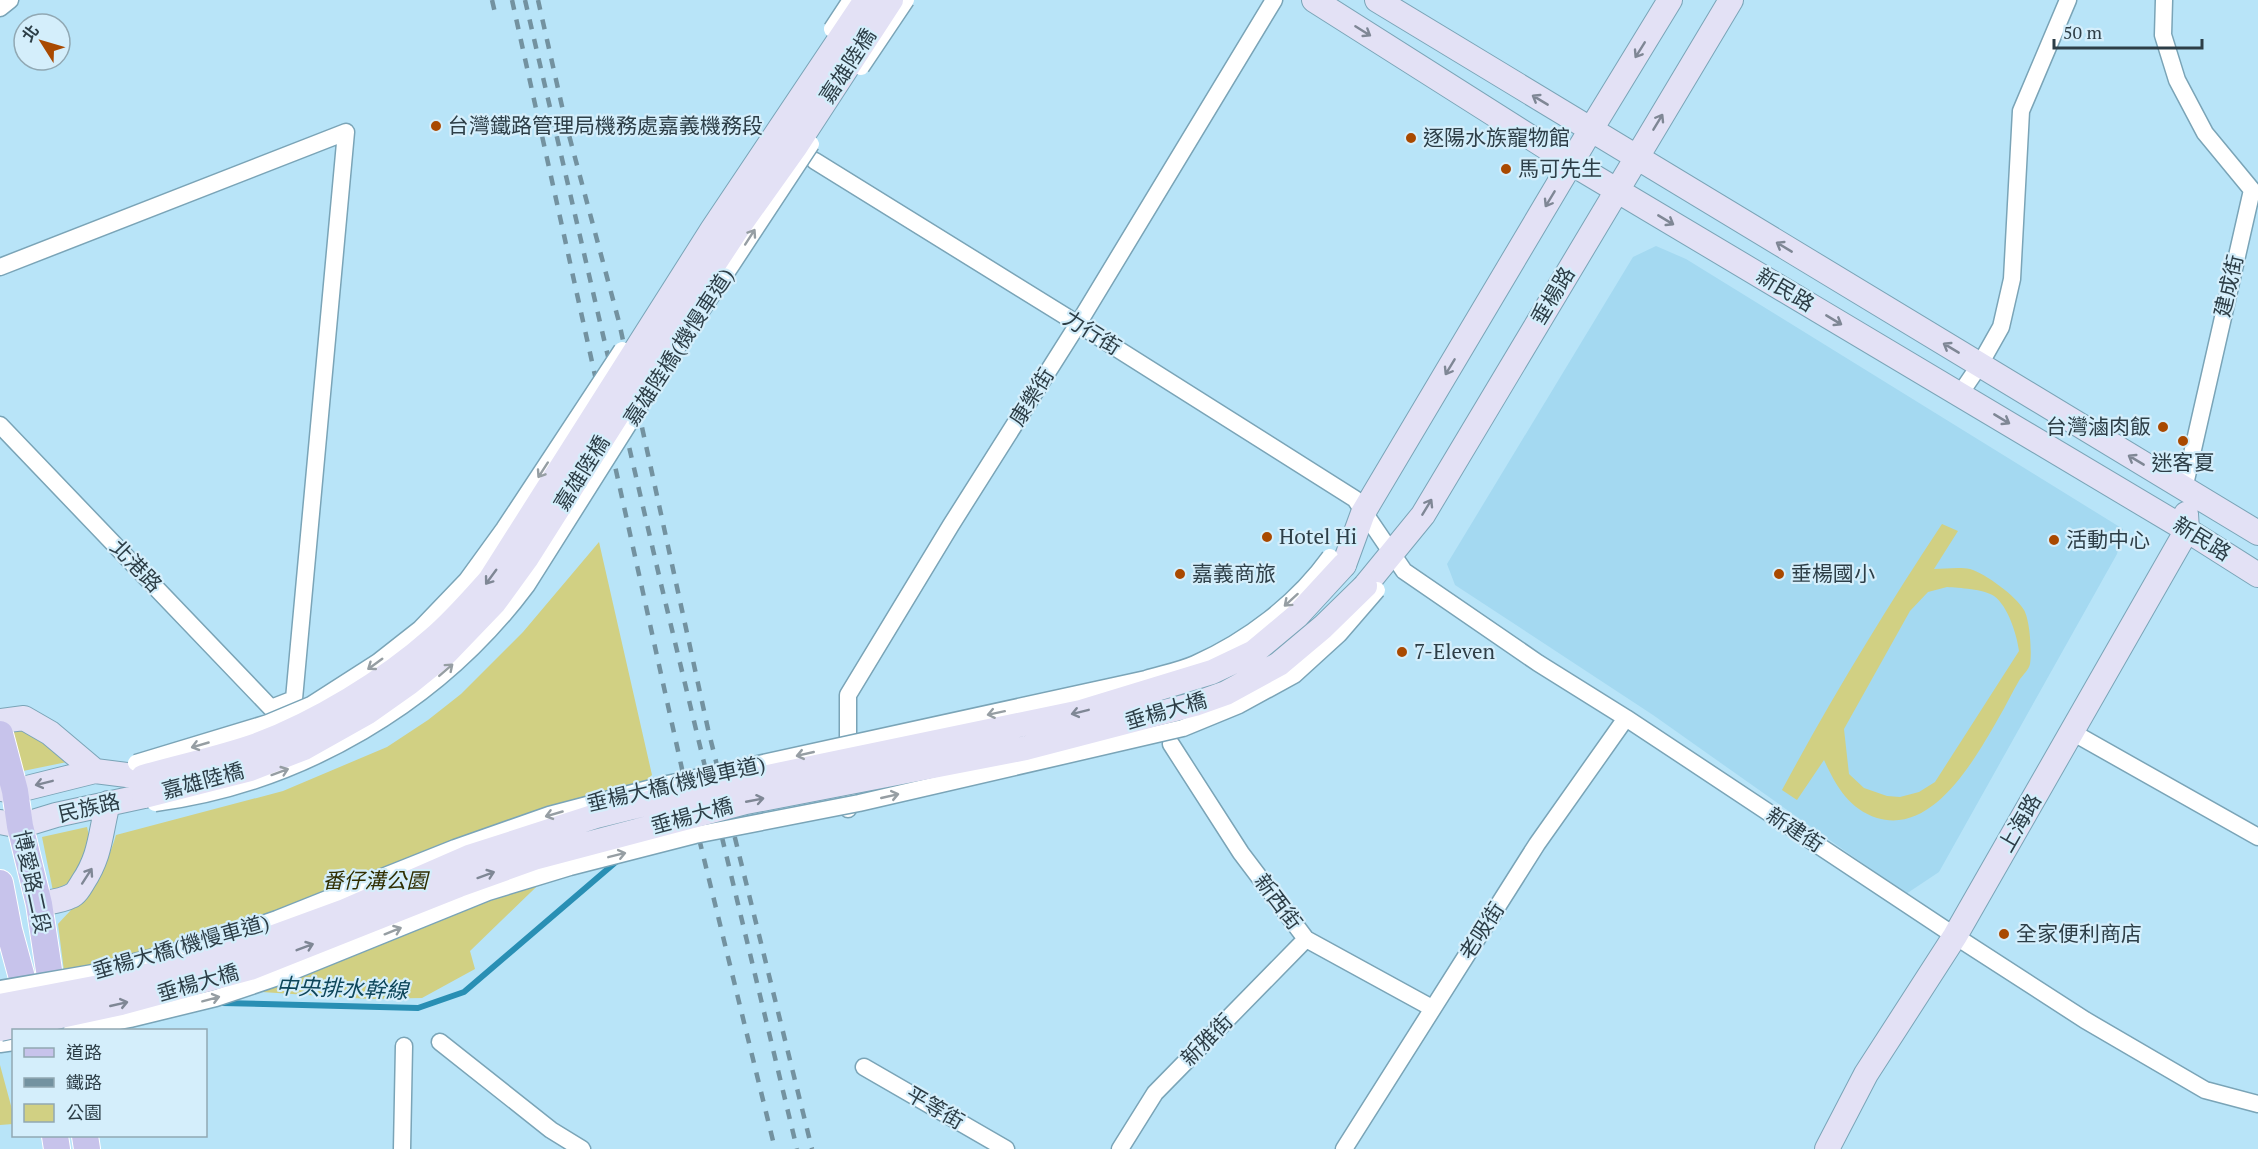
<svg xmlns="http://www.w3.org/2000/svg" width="2258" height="1149" font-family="'PT Serif','Noto Sans TC',serif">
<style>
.built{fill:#a4d9f1}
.green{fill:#d1d083;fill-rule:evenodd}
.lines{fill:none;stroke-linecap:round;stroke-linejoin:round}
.stream{stroke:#298fb4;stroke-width:6}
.street-casing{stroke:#7aa4b7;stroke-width:19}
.secondary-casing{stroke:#7aa4b7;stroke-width:26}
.primary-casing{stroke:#fff;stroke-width:28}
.street{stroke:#fff;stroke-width:16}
.secondary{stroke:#e3e1f5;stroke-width:24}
.primary{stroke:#c7c3eb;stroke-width:26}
.rail{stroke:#7392a0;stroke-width:4.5;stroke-dasharray:10 10;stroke-linecap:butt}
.street-bridge-casing{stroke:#7aa4b7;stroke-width:19;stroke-linecap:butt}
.secondary-bridge-casing{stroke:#7aa4b7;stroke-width:26;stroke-linecap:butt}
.street-bridge{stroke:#fff;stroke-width:16}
.secondary-bridge{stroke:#e3e1f5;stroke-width:24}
.oneway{stroke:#7f8795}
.oneway2{stroke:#969ea3}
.poi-dot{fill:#a94900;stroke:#d4eefb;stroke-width:2}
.labels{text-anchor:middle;stroke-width:4.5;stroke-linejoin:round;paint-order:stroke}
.street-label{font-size:21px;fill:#2d3e47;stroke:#d4eefb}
.poi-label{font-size:21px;fill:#2d3e47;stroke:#d4eefb;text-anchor:start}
.park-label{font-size:21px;font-style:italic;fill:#2f2d00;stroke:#d4eefb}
.water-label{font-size:22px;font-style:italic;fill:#0e465a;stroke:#d4eefb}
</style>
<rect width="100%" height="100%" fill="#b8e4f8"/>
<!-- built -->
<path class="built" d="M1656 246 1686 259 2123 529 2117 554 1939 872 1906 894 1653 715 1455 585 1447 564 1633 257Z"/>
<!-- green -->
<path class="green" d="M1942 524 1958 531 1934 569C1945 569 1959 567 1970 569 1985 573 2017 597 2024 610 2030 620 2032 653 2030 664 2029 669 2023 675 2020 679 2012 692 2006 706 1998 719 1975 759 1933 835 1877 818 1849 809 1836 786 1824 760L1797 800 1782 790C1831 699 1885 610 1942 524ZM1947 587C1959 588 1984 589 1994 596 2008 606 2017 635 2019 651L1935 782 1919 792 1900 797 1887 796 1864 788 1849 774 1844 729 1910 611 1928 592Z
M599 542 652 775 470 951 475 969 422 998 369 999 200 988 64 971 58 924C87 893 104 876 116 835L283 791 387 747 428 720 461 694 523 632Z
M21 730 28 731 67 762 23 771 12 731Z
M87 827 91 845 70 882 53 891 42 837Z
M0 1065 13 1113V1124L0 1125Z"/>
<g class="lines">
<!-- stream -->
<path class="stream" d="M222 1003 418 1008 464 992 617 861"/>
<defs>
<path id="street" d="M2164 0 2163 35 2177 80 2205 133 2252 190 2184 489
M0 8 10 0
M815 161 1078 324 1355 499 1404 571 1538 663 1626 718 1955 936 2085 1020 2205 1090 2258 1104
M0 267 346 132 294 699 271 708 0 425
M1960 394 1979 366 2001 327 2012 279 2021 111 2068 0
M2072 732 2258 837
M1171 744 1241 853 1306 939 1432 1008
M848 809V695L951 525 1078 324 1274 0
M440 1042 551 1130 582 1149
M0 1044 14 1042
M864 1067 1006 1149
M402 1149 404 1046
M1120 1149 1155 1093 1306 939
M1344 1149 1537 844 1626 718"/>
<path id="secondary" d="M1314 0 1571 163 2187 530 2258 575
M1377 0 2258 533
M1344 565 1363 513 1590 131 1670 0
M1365 586 1423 515 1731 0
M0 721 24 718 50 733 95 771
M0 789 15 791 95 771 143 777
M0 822 20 826 56 815 144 796
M39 904C49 902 62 901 71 896 76 894 80 887 83 882 101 855 100 834 108 803
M1827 1149 1866 1074 1955 936 2187 530 2186 514"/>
<path id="primary" d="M0 734 15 791 20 826 39 904 55 1010 61 1030
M0 883 9 930 31 1011
M55 1136 57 1149
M85 1136 87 1149"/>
</defs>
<!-- street casing -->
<use href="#street" class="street-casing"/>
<!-- secondary casing -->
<use href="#secondary" class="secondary-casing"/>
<!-- primary casing -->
<use href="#primary" class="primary-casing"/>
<!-- street -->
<use href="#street" class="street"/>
<!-- secondary -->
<use href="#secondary" class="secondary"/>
<!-- primary -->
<use href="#primary" class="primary"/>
<!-- rail -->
<path class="rail" d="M492 0 496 17
M512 0 682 769 775 1149
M525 0 661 584 797 1149
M538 0 566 124 619 322 708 729 812 1149"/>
<defs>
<path id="street-bridge" d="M832 29 851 0
M861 67 906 0
M136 763 268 723 311 705 378 662 420 629 467 580 504 529 622 350
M155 803C301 784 439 703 527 585L667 363 811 144
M0 989 93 973 208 943 277 919 455 848 549 815 663 785 1146 679C1162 674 1179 671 1195 664 1247 641 1297 603 1330 557
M72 1030 130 1019 216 998 281 976 488 892 570 867 695 835 859 803 1183 728 1239 705 1294 675 1339 634 1377 590"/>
<path id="secondary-bridge" d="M143 777C181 766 220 758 257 745 316 723 386 681 433 639 454 621 472 600 490 580L712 230 866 0
M144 796 250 769 304 748 368 712 409 683 446 653 494 603 526 559 683 311 739 226 796 146 891 0
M0 1006 110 985 175 969 233 952 345 911 469 857 596 816 681 795 1081 712 1212 672 1254 652 1297 616 1344 565
M0 1029 121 1003 250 968 459 885 534 858 746 802 1026 748 1195 704 1226 693 1279 664 1323 627 1365 586"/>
</defs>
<!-- street-bridge casing -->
<use href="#street-bridge" class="street-bridge-casing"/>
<!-- secondary-bridge casing -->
<use href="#secondary-bridge" class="secondary-bridge-casing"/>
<!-- street-bridge -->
<use href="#street-bridge" class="street-bridge"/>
<!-- secondary-bridge -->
<use href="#secondary-bridge" class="secondary-bridge"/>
</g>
<!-- one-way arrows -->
<defs><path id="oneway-shaft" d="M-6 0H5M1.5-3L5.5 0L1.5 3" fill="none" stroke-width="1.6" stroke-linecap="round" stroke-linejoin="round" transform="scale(1.5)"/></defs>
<g class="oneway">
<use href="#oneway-shaft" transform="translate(1363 31) rotate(32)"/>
<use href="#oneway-shaft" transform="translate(1640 50) rotate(122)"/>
<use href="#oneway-shaft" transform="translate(1540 100) rotate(-149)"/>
<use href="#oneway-shaft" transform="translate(1658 122) rotate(-59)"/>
<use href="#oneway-shaft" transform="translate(1550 199) rotate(121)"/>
<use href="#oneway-shaft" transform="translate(1666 220) rotate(31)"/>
<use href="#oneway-shaft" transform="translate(1784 247) rotate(-149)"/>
<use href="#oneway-shaft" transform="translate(1834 320) rotate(31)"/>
<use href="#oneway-shaft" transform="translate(1951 348) rotate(-149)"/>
<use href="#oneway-shaft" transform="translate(1450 367) rotate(121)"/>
<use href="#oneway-shaft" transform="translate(2002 419) rotate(31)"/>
<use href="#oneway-shaft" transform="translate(2136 460) rotate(-149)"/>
<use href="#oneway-shaft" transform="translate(1427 507) rotate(-59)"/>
<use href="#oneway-shaft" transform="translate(491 577) rotate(126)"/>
<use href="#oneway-shaft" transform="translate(1080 712) rotate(166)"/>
<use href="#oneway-shaft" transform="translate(44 783) rotate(166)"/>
<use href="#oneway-shaft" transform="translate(755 800) rotate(-11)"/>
<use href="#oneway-shaft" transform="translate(486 875) rotate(-20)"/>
<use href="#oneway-shaft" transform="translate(87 876) rotate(-57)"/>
<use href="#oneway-shaft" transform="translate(305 947) rotate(-21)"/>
<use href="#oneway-shaft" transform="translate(119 1004) rotate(-13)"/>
</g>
<g class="oneway2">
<use href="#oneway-shaft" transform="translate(750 237) rotate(-57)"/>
<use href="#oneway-shaft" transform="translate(543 470) rotate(123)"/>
<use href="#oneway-shaft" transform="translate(1291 600) rotate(138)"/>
<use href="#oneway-shaft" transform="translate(375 664) rotate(144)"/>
<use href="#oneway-shaft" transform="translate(446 670) rotate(-41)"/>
<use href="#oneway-shaft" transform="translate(996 713) rotate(168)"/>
<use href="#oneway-shaft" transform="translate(200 745) rotate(164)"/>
<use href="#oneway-shaft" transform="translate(805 754) rotate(167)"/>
<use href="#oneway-shaft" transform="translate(280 772) rotate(-20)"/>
<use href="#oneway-shaft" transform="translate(890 796) rotate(-13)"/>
<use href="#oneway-shaft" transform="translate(554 814) rotate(164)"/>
<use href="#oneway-shaft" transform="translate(617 855) rotate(-14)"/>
<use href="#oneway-shaft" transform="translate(393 931) rotate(-22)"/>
<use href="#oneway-shaft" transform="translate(211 999) rotate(-15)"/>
</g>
<!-- markers -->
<g class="poi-dot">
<circle cx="436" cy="126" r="6"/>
<circle cx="1411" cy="138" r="6"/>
<circle cx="1506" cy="169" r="6"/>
<circle cx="2163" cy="427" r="6"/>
<circle cx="2183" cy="441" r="6"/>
<circle cx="1267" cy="537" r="6"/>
<circle cx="2054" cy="540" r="6"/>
<circle cx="1180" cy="574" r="6"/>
<circle cx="1779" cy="574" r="6"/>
<circle cx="1402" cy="652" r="6"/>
<circle cx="2004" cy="934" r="6"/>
</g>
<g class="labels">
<!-- street labels -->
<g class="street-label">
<text transform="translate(848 66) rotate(-57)" y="7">嘉雄陸橋</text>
<text transform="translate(2229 286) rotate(-77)" y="7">建成街</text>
<text transform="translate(1785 290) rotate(31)" y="7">新民路</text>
<text transform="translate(1553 296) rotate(-59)" y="7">垂楊路</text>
<text transform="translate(1092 333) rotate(32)" y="7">力行街</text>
<text transform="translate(679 347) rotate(-57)" y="7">嘉雄陸橋(機慢車道)</text>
<text transform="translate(1032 397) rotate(-58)" y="7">康樂街</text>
<text transform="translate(582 473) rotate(-58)" y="7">嘉雄陸橋</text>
<text transform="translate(2202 539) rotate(32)" y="7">新民路</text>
<text transform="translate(136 566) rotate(46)" y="7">北港路</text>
<text transform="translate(1166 711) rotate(-16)" y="7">垂楊大橋</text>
<text transform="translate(203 781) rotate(-15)" y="7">嘉雄陸橋</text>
<text transform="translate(676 784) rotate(-13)" y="7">垂楊大橋(機慢車道)</text>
<text transform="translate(89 808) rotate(-13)" y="7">民族路</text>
<text transform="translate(692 816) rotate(-15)" y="7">垂楊大橋</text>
<text transform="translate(2020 823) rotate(-60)" y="7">上海路</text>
<text transform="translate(1795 830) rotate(33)" y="7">新建街</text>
<text transform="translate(32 882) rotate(78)" y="7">博愛路二段</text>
<text transform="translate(1278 902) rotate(53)" y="7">新西街</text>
<text transform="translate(1482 931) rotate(-57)" y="7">老吸街</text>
<text transform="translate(181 947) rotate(-16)" y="7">垂楊大橋(機慢車道)</text>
<text transform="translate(198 983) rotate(-16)" y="7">垂楊大橋</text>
<text transform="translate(1207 1040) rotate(-45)" y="7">新雅街</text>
<text transform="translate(935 1108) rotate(30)" y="7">平等街</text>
</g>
<!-- poi labels -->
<g class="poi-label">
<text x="448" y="133">台灣鐵路管理局機務處嘉義機務段</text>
<text x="1423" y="145">逐陽水族寵物館</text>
<text x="1518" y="176">馬可先生</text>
<text x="2151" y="434" text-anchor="end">台灣滷肉飯</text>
<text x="2183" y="470" text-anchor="middle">迷客夏</text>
<text x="1279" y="544">Hotel Hi</text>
<text x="2066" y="547">活動中心</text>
<text x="1192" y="581">嘉義商旅</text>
<text x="1791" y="581">垂楊國小</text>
<text x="1414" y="659">7-Eleven</text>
<text x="2016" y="941">全家便利商店</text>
</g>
<!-- park labels -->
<g class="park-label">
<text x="375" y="888">番仔溝公園</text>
</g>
<!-- water labels -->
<g class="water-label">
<text transform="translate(342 988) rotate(2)" y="8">中央排水幹線</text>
</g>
</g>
<!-- legend -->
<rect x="12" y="1029" width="195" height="108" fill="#d4eefb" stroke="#91a8b3" stroke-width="1.5"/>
<rect x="24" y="1048" width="30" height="9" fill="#c7c3eb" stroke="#91a8b3" stroke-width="1.5"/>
<text x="66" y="1059" font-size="18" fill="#2d3e47">道路</text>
<rect x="24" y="1078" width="30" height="9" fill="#7392a0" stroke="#91a8b3" stroke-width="1.5"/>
<text x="66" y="1089" font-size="18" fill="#2d3e47">鐵路</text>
<rect x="24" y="1104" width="30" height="18" fill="#d1d083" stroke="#91a8b3" stroke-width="1.5"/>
<text x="66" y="1119" font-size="18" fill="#2d3e47">公園</text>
<!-- north arrow -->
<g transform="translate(42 42) rotate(307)"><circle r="28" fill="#d4eefb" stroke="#91a8b3" stroke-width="1.5"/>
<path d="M0-4.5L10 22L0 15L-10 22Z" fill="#a94900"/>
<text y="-9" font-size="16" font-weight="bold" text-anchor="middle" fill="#2d3e47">北</text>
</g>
<!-- scale -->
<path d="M2054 39v9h148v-9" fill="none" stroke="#2d3e47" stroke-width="3"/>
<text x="2063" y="39" font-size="18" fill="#2d3e47" stroke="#d4eefb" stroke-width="4.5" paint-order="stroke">50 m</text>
</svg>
